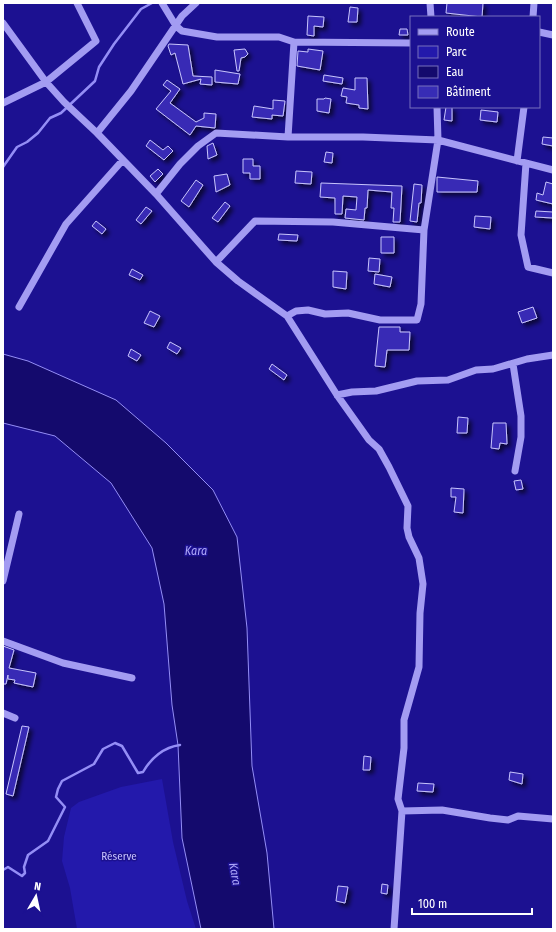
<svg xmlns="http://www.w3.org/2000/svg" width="556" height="932" font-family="'Fira Sans Condensed',sans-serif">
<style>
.green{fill:#2319ab}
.water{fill:#140a6d;stroke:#948ef6}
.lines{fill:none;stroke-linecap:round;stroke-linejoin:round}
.stream{stroke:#948ef6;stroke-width:2.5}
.building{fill:#372cb5;stroke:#c8c4fd;filter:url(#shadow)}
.minor{stroke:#a39cf2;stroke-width:7}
.labels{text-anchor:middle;stroke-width:3;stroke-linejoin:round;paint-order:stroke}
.park-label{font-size:11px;fill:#c8c4fd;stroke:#1c1191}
.water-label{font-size:12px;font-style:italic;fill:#aea8f9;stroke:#1c1191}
</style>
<defs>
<filter id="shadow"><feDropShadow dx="3.5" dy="3.5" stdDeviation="2" flood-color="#0009"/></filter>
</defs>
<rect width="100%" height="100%" fill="#1c1191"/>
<!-- green -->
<path class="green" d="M162 779 173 842 187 901 196 929H77L70 888 62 861 64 837 71 808 79 802 121 787Z"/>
<!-- water -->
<path class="water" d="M3 354 28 361 116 400 166 443 213 490 237 537 247 628 252 766 267 853 274 929H201L182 838 178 745 172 705 164 604 152 548 111 483 55 436 3 423Z"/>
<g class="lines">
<!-- stream -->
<path class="stream" d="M3 167 17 147 27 142 38 133 50 118 61 113 95 81 99 67 114 44 141 9 152 3
M3 870 8 867 22 876 25 873 24 867 28 855 48 841 65 807 56 797 58 789 62 781 94 764 103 749 115 743 122 746 138 773 143 772C151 758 164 747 180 745"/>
</g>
<!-- building -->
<path class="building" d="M447 3H483L482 17 446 13Z
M350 7 358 8 357 22H348Z
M308 16 324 17 323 27 314 26V36L307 35Z
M400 29H407L408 35H399Z
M169 44 188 45 193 76 212 77V85L200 84 201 79 183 84 175 53 171 55 168 46Z
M245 49 248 54 245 57 241 58 239 71H237L234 50Z
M308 49 323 51 320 70 297 66 298 51 308 52Z
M215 70 240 74 238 84 215 82Z
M324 75 343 78 342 84 323 81Z
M355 78H367L368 109 359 108V105L346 103 347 97 341 96 343 88 355 90Z
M167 80 180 89 170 103 196 122 204 118V113L216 114 215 128 196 126 190 135 156 109 171 91 163 85Z
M325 98 331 99 329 113 317 111V99H324Z
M273 100 285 101 283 116 272 115V119L252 117 254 106 273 109Z
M446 107H452V121L444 120Z
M481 110 498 112 497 122 480 120Z
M543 137 553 138V146L542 144Z
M150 140 163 150 168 146 173 151 164 160 146 146Z
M213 143 217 155 208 159 207 146Z
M326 152 333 153 332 163 324 162Z
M243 159H253V166H260V179H250V173H243Z
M158 169 163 174 155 182 150 176Z
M296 171 312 172 311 184 295 183Z
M227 174 230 185 216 192 214 176Z
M437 177 478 181 477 192H437Z
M196 180 203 185 189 207 181 201Z
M546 182 553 184V204L536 200 537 193 543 195Z
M321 183 402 186 400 222H393L394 208H391L392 192 368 190 367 208H365L364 220 345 218 346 209 356 210 357 197 343 196 342 214H335V198L320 197Z
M414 184 422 185 421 203H419L417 222 410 221Z
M225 202 230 206 218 222 212 218Z
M146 207 152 211 141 224 136 220Z
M536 211 553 212V218L535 217Z
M475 216 491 217 490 229 474 227Z
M96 221 106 229 102 234 92 226Z
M279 234 298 235 297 241 278 240Z
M381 237H394V253H381Z
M369 258 380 259 379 272 368 271Z
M132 269 143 275 140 280 129 275Z
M333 271 347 272 346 289 333 287Z
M375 274 392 277 390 287 374 284Z
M533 307 537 318 522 323 518 312Z
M150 311 160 316 154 327 144 323Z
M379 327H400V332H410L409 350H387L385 367 375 366Z
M170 342 181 348 177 354 167 348Z
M131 349 141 355 137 361 128 356Z
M272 364 287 375 284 380 269 369Z
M458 417 468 418 467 433H457Z
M493 423H506L507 444 500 443 499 449 491 448Z
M521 480 523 489 516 490 514 481Z
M451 488 464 489 463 513 454 512 456 497H451Z
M3 646 14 650 9 668 36 673 33 687 14 683 15 680 8 679V675L6 684H3Z
M22 726 29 727 13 796 6 794Z
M364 756 371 757 370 770H363Z
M510 772 523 774 522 784 509 780Z
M418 783 434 784 433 792 417 791Z
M382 884 388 885 387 894 381 893Z
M338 886 348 887 345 903 336 901Z"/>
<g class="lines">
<!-- minor -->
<path class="minor" d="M162 3 176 26 182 31 217 37H279L294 42 411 43
M430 3 431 17
M533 17 534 3
M3 23 46 82 64 102 97 133 156 194 216 262 238 281 287 316 337 395 369 440 379 449 389 467 408 506 407 528 409 537 419 558 423 584 420 613 419 667 404 720V748L398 799 402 811 394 929
M539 32 553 35
M3 103 46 82 96 41 77 3
M97 133 131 91 182 16 196 3
M288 137 294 42
M517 161 524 107
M526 163 521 235 528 267 553 273
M156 194 180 164 198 146 216 133 288 137H363L438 140 553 170
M216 262 255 221 333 222 424 230
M19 307 66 224 122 161
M287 316 296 311 308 310 325 314 348 313 380 320H417L421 304 424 230 438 140 437 107
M513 364 521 416V437L515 471
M337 395 352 392 376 391 417 381 448 380 476 370 493 369 527 359 553 355
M3 581 19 514
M3 641 63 663 132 678
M3 713 15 718
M402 811 442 810 490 818 508 820 518 816 553 819"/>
</g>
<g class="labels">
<!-- park labels -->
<g class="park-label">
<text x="119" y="860">Réserve</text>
</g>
<!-- water labels -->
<g class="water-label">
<text x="196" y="555">Kara</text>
<text transform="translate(235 874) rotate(80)" y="4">Kara</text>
</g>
</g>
<!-- border -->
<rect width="556" height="932" fill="none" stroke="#ffffff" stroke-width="8"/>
<!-- legend -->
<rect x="410" y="16" width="130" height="92" fill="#1c1191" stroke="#7770bd"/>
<rect x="418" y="29" width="20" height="6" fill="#a39cf2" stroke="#7770bd"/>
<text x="446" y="36" font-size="12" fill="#ffffff">Route</text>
<rect x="418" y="46" width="20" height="12" fill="#2319ab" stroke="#7770bd"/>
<text x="446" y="56" font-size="12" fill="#ffffff">Parc</text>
<rect x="418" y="66" width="20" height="12" fill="#140a6d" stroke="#7770bd"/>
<text x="446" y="76" font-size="12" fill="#ffffff">Eau</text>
<rect x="418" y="86" width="20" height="12" fill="#372cb5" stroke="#7770bd"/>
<text x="446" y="96" font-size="12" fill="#ffffff">Bâtiment</text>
<!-- north arrow -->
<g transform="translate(36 896) rotate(9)" stroke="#1c1191" stroke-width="3" paint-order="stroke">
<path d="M0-3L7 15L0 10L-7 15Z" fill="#ffffff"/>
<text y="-6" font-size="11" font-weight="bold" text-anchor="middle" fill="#ffffff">N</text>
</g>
<!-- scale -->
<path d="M412 908v6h120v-6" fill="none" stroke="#ffffff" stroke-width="2"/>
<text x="418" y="908" font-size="12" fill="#ffffff" stroke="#1c1191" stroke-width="3" paint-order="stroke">100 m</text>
</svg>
